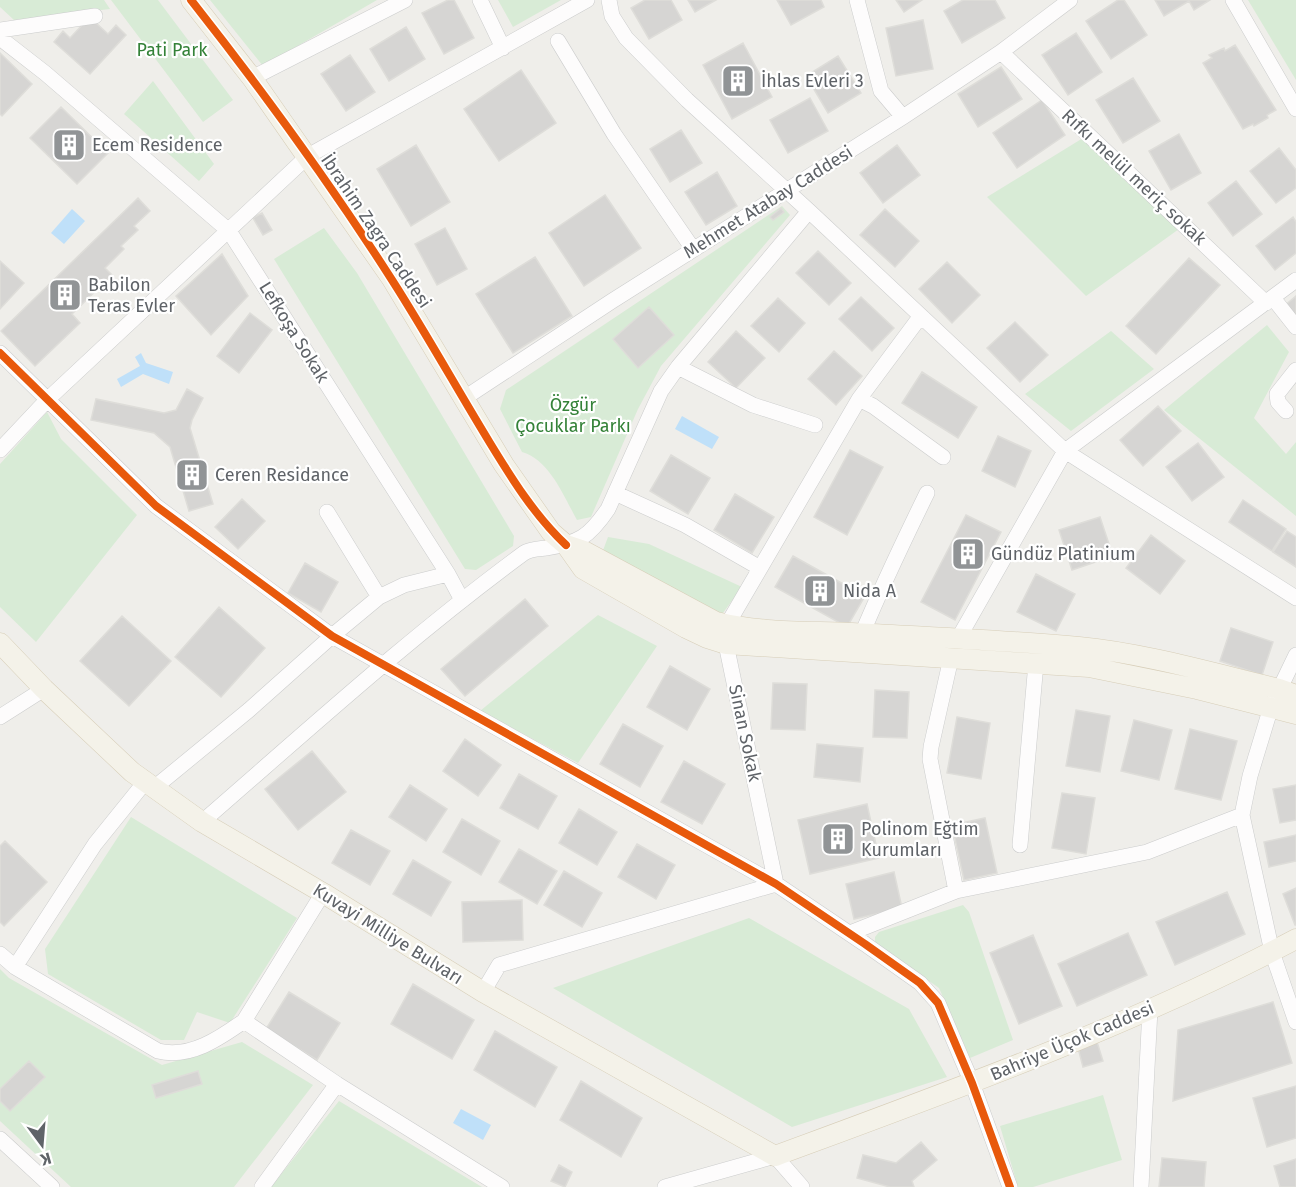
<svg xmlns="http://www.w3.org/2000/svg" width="1296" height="1187" font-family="'Fira Sans',sans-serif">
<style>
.green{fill:#d8ebd6}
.water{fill:#bfe0f9}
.building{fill:#d6d5d3;stroke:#deddd9;stroke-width:1.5}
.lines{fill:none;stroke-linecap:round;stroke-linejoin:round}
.minor-casing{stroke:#cbcccc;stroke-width:16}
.major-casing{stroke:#d7ceb8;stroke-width:21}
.minor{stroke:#fdfcfc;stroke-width:15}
.major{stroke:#f4f2e9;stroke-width:20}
.cycleway-casing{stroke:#fff;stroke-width:11}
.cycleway{stroke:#e8590c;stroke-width:8}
.labels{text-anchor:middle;stroke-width:4.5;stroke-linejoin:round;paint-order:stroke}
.park-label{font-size:18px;fill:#348238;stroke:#fff}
.poi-label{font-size:18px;fill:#5f6368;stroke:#fff;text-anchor:start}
.street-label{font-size:18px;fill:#5f6368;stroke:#fff}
</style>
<rect width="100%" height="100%" fill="#efeeea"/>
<!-- green -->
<path class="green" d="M0 0H104L110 9 14 20 0 7Z
M111 0H158L233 100 203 122Z
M210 0H377L263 66Z
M498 0H561L513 27Z
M1248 0H1296V80Z
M153 81 214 164 199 181 124 114Z
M1083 138 1179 229 1086 296 987 197Z
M782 206 790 215 661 366 638 409 591 517 577 520C564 497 550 460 522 452L500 409 506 390Z
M324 228 357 273 514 536 513 546 476 570 465 569 274 259Z
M1267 325 1289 352 1254 418 1286 454 1296 442V516L1164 410Z
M1111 331 1154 369 1071 431 1025 394Z
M47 412 61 439 137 515 36 642 0 607V464Z
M608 537 649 544 742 587 720 617 602 553Z
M598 615 657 646 578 763 480 711Z
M131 817 297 918 230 1023 197 1012 184 1040H161L48 974 45 949Z
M963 905 969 912 1013 1040 970 1058 939 988 875 943V937L879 932Z
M749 918 909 1009 947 1077 792 1127 553 988Z
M0 969 9 978 162 1065 242 1042 313 1085 234 1187H71L0 1121Z
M1103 1095 1122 1160 1033 1187H1018L1000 1126Z
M339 1101 482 1187H271Z"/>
<!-- water -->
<path class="water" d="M72 209 85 221 64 244 51 233Z
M141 353 146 363 173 372 169 384 143 374 121 387 117 379 140 366 135 357Z
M682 416 719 437 712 449 675 429Z
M461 1109 491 1125 483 1140 453 1123Z"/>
<!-- building -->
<path class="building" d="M448 0H454L474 38 444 54 422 13Z
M645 0H671L682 20 649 39 631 8Z
M688 0H716L695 12Z
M777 0H821L824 7 791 25Z
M896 0H922L904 12Z
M963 0H995L1005 18 962 43 944 11Z
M1118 0H1124L1147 35 1111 59 1086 21Z
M1155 0H1210L1194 10 1189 1 1164 16Z
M923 20 933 69 896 76 886 28Z
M85 22H95L108 34 116 25 126 35 90 74 54 42 63 31 70 38Z
M406 27 425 59 389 81 370 49Z
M1076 33 1102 72 1068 95 1042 55Z
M743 43 772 97 732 119 703 65Z
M1235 45 1276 110 1267 115 1268 118 1254 126 1253 124 1243 129 1203 63 1212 58 1209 55 1224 48 1225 51Z
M0 53 32 84 2 116 0 114Z
M350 55 375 92 346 111 321 74Z
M838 56 861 93 828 113 806 76Z
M1001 67 1022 99 978 127 958 94Z
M521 70 556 123 499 161 464 109Z
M1133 78 1160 121 1123 143 1096 100Z
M810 98 828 131 788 153 770 120Z
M1042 100 1065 135 1017 168 993 133Z
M61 107 108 153 77 184 30 138Z
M681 130 702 163 670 182 650 149Z
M1179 134 1201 173 1171 190 1149 151Z
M416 145 450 202 411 226 377 169Z
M897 145 920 175 883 203 860 173Z
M1279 148 1296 170V188L1276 203 1250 171Z
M717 172 737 206 706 225 685 192Z
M1236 181 1262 214 1233 236 1208 203Z
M605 195 641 248 584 286 549 233Z
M138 198 150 211 134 226 138 230 121 246 124 249 105 268 112 275 72 314 80 323 35 366 1 331Z
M781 208 784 212 773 220 770 217Z
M885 209 919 241 895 267 860 235Z
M262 213 272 230 263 235 253 218Z
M1293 217 1296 222V253L1275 270 1256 246Z
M445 228 467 269 437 285 415 244Z
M818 251 851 283 829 305 796 273Z
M222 254 248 296 211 335 176 296Z
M535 257 572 316 513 353 476 294Z
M1189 258 1220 285 1156 354 1126 326Z
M0 261 24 283 0 309Z
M947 262 980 295 952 323 919 289Z
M1296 296V321L1284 306Z
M861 297 894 328 872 351 839 319Z
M778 298 805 323 779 352 751 326Z
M649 307 674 335 638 368 613 339Z
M250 313 272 330 239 373 217 356Z
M1015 322 1048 355 1020 382 987 348Z
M736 331 765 358 736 388 708 362Z
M834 351 862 376 836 405 808 379Z
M922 372 977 407 958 438 902 403Z
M187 389 203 398 192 420 190 428 213 504 189 511 170 447 154 433 91 420 96 399 164 413 176 410Z
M1158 406 1181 431 1143 466 1120 440Z
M998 436 1031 451 1015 487 982 471Z
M1198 443 1224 477 1192 501 1166 467Z
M850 450 883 467 847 535 814 517Z
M671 455 710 478 688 514 650 491Z
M735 494 774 517 752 553 714 530Z
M242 499 265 521 238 549 215 527Z
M1243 500 1286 529 1272 551 1229 522Z
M966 515 1001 532 955 620 921 602Z
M1100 517 1113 556 1072 570 1059 530Z
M1287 531 1296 537V567L1273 552Z
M1151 535 1185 561 1160 594 1126 568Z
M793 556 865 596 847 627 775 587Z
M305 563 338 582 321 612 288 593Z
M1036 574 1075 594 1056 631 1017 612Z
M525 599 548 626 465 696 441 669Z
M219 607 265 648 221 697 175 657Z
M122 616 171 661 129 706 80 661Z
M1231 628 1273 642 1262 675 1220 661Z
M670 666 710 689 687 730 647 707Z
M773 683 807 684 805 730 771 729Z
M875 690 909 692 907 738 873 737Z
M1076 710 1110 716 1100 772 1066 766Z
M957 717 990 723 981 779 947 773Z
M1134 720 1172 730 1159 780 1121 771Z
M623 724 663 746 640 787 600 764Z
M1190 729 1237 741 1221 800 1175 789Z
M465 739 501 765 478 796 443 771Z
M817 744 863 748 860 782 814 777Z
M312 751 346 792 298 830 265 789Z
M684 761 725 784 702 824 661 802Z
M519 774 557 796 538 829 500 808Z
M410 785 447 809 426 841 389 817Z
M1296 785V820L1280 823 1273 789Z
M1062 793 1095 798 1086 854 1052 848Z
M867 804 879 858 810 874 798 820Z
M579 809 617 832 597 865 559 843Z
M985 818 997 873 964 880 952 825Z
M462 819 500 841 481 875 443 852Z
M351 830 390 851 370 885 332 863Z
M1296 835V861L1269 867 1264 842Z
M5 841 47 882 4 926 0 922V846Z
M637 844 675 865 656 899 618 877Z
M519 849 557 871 537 904 499 882Z
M413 860 451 882 431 916 393 894Z
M564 871 602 893 582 927 544 905Z
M894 872 902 908 854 919 846 884Z
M1296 888V925H1295L1283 894Z
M1227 892 1245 934 1175 965 1156 922Z
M522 900 523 940 463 942 462 902Z
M1128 933 1147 975 1077 1006 1058 964Z
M1033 935 1062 1006 1019 1024 990 953Z
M413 984 474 1020 452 1059 391 1024Z
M289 992 340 1023 317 1060 266 1029Z
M1273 1002 1292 1063 1173 1101 1178 1030Z
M495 1031 557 1067 535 1107 474 1070Z
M1097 1042 1103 1061 1083 1067 1078 1048Z
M29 1061 45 1077 10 1111 0 1101V1089Z
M198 1071 202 1084 156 1098 152 1085Z
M581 1081 642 1118 621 1157 560 1120Z
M1296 1086V1138L1267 1147 1253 1098Z
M921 1142 937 1160 912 1181 914 1187H890L857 1178 863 1155 896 1163Z
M1162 1158 1206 1162 1204 1187H1159Z
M1296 1159V1187H1280L1274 1166Z
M559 1165 572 1172 565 1187 551 1181Z"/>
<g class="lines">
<defs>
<path id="minor" d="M480 0 503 48
M609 0 612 16 626 38 687 100 809 211 1065 451 1296 598
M857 0 881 91 903 117
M1233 0 1296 109
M0 30 95 16
M0 38 45 73 229 231 448 574 462 600
M558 41 614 134 693 249
M1001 52 1266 303
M252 78 405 0
M1273 298 1296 327
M0 353 156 506 332 636 776 884 865 944 920 983 938 1003 972 1083 1010 1187
M678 367 753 405 815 425
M463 399 612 301 903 117 1001 52 1070 0
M859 399 873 406 943 457
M1286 411 1278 402 1277 394 1296 370
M0 450 48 399 308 156 587 0
M615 493 685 525 760 568
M327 512 379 597
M862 634C882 586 904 540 927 493
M958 639 1065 451 1296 280
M1296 655 1271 707 1250 776 1242 815 1272 952 1296 1022
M951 658 931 747 930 759 956 891
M0 717 44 689
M154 788 249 710 332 636 379 597 404 585 448 574
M202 822C307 731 411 636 524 553 530 549 538 549 546 548 579 543 589 537 608 509L661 391 678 367 809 211
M1020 845 1036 663
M850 933 956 891 1147 852 1242 815
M0 954 15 967 158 1051C190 1059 220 1038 244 1021L337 1084 502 1187
M15 967 95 844 145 782
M483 992 499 965 776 884 726 644 727 625 859 399 920 317
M244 1021 323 893
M0 1139 52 1187
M262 1187 337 1084
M665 1187 775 1156 802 1187
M1141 1187 1150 1009"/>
<path id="major" d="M191 0 252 78 392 279 504 465 551 532 566 545 583 569 686 628 707 638 726 644 1089 667 1197 689 1296 714
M566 545 584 551 716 622C760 633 807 631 852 633 927 637 1004 640 1079 647 1144 653 1216 674 1279 689L1296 695
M0 643 44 689 132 772 202 822 323 893 483 992 775 1156C951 1091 1129 1027 1296 939"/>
</defs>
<!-- minor casing -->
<use href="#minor" class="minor-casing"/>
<!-- major casing -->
<use href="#major" class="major-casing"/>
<!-- minor -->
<use href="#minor" class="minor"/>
<!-- major -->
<use href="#major" class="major"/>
<defs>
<path id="cycleway" d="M191 0C262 90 330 183 392 280 426 333 457 389 490 443 512 479 535 516 566 545
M0 353 156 506 332 636 776 884 865 944 920 983 938 1003 972 1083 1010 1187"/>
</defs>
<!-- cycleway casing -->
<use href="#cycleway" class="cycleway-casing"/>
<!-- cycleway -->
<use href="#cycleway" class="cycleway"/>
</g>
<!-- icons -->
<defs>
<symbol id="building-square" viewBox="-11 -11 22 22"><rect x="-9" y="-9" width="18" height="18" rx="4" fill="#919496" stroke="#fff"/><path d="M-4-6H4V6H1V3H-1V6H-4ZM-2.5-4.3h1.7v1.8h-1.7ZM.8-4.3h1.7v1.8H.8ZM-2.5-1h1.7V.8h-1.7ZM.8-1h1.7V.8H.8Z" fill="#fff"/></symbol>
</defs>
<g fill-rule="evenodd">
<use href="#building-square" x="719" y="62" width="38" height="38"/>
<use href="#building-square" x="50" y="126" width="38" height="38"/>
<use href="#building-square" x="46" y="276" width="38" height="38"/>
<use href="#building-square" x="173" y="456" width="38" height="38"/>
<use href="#building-square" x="949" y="535" width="38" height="38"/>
<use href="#building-square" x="801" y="572" width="38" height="38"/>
<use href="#building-square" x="819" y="820" width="38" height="38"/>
</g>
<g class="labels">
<!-- park labels -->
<g class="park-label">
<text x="172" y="56">Pati Park</text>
<text x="573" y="411">Özgür<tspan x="573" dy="21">Çocuklar Parkı</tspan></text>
</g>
<!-- poi labels -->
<g class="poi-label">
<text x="761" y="87">İhlas Evleri 3</text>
<text x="92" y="151">Ecem Residence</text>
<text x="88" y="291">Babilon<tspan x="88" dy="21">Teras Evler</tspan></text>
<text x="215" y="481">Ceren Residance</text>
<text x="991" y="560">Gündüz Platinium</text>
<text x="843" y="597">Nida A</text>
<text x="861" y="835">Polinom Eğtim<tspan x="861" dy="21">Kurumları</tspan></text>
</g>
<!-- street labels -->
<g class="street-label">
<text transform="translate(1134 177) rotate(43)" y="6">Rıfkı melül meriç sokak</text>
<text transform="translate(768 202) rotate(-32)" y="6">Mehmet Atabay Caddesi</text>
<text transform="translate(376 231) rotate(56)" y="6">İbrahim Zagra Caddesi</text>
<text transform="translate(294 332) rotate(58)" y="6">Lefkoşa Sokak</text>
<text transform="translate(745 733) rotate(78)" y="6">Sinan Sokak</text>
<text transform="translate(388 934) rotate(32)" y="6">Kuvayi Milliye Bulvarı</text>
<text transform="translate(1072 1041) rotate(-23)" y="6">Bahriye Üçok Caddesi</text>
</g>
</g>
<!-- north arrow -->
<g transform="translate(42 1145) rotate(164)" stroke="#ffffff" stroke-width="4.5" paint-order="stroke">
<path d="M0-4.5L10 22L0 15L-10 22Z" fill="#5f6368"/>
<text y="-9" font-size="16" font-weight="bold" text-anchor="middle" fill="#5f6368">K</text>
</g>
</svg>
